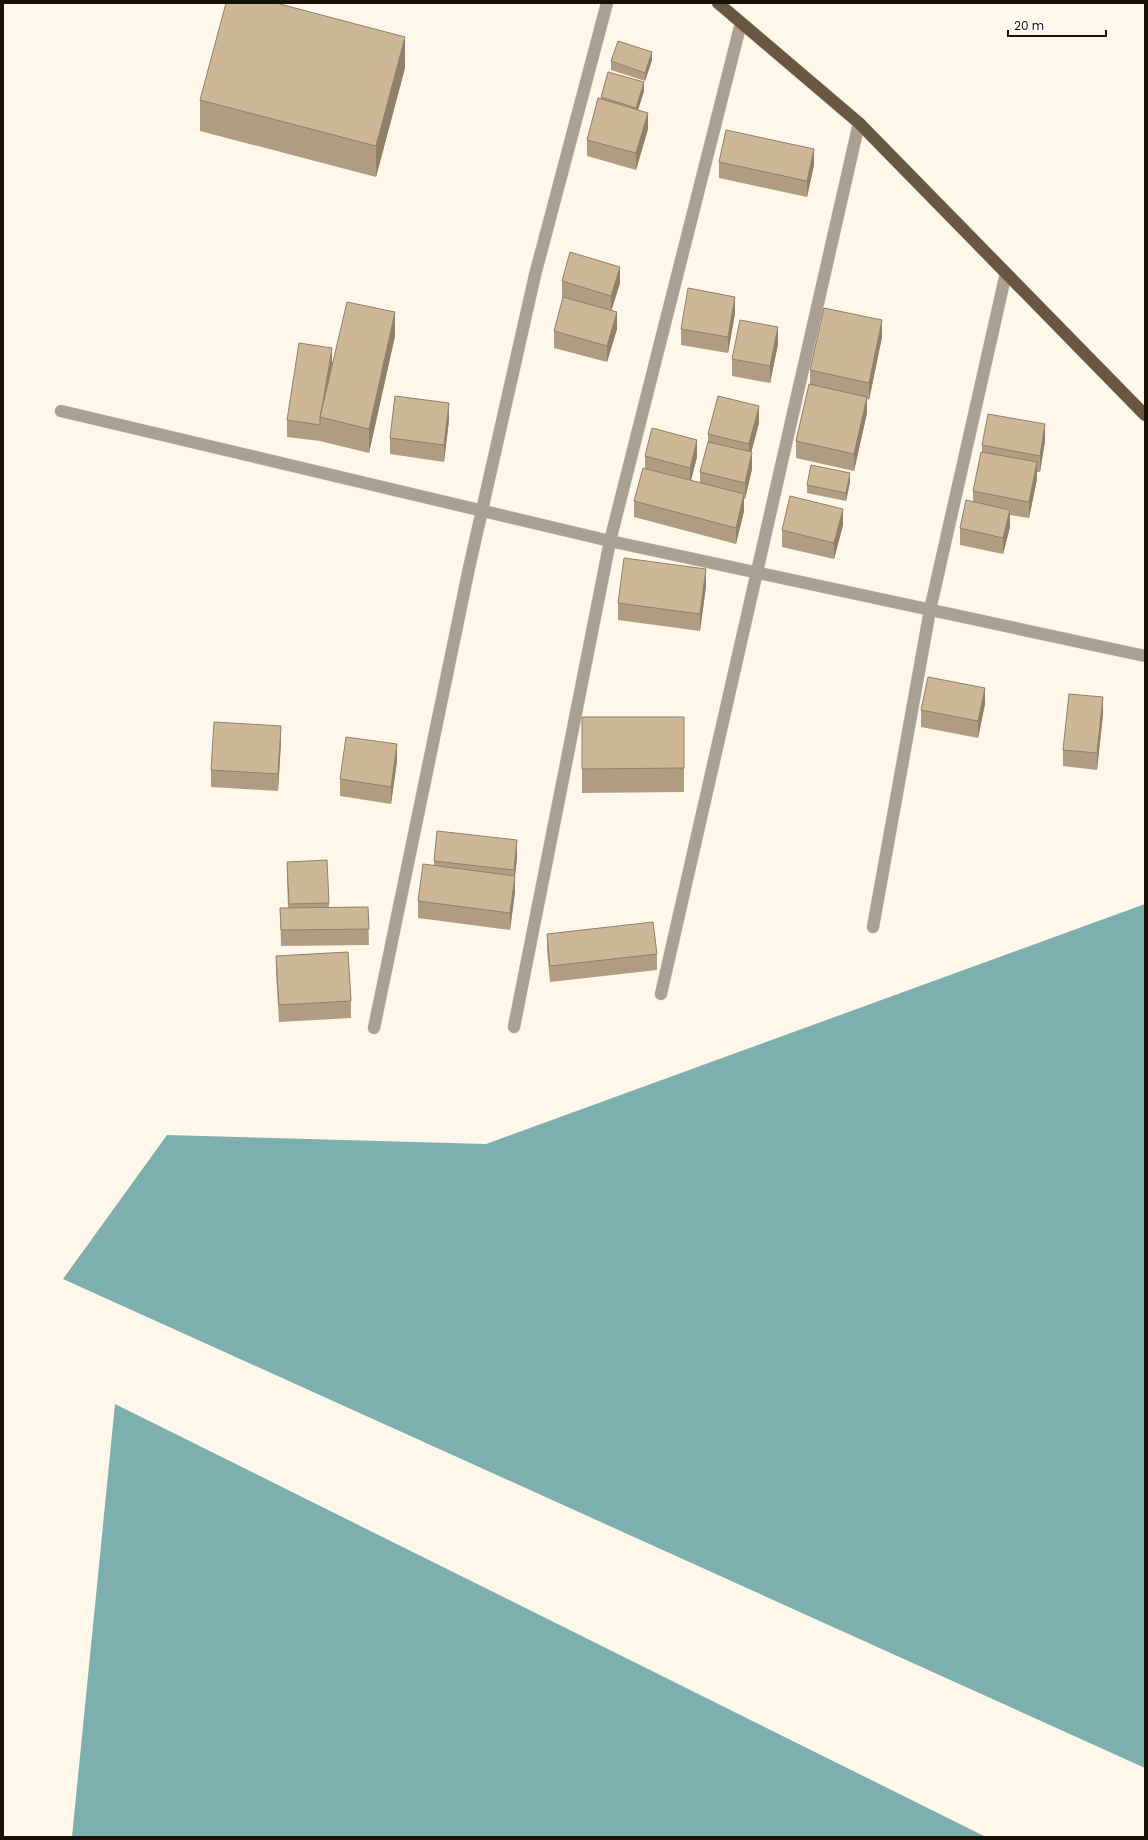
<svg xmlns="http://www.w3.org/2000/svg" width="1148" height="1840" font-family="Poppins,sans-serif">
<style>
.water{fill:#7eafaf}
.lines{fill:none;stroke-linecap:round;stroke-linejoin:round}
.minor-casing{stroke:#dad2c6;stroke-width:13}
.major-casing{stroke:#dad2c6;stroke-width:13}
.minor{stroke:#a99f93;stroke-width:12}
.major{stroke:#685741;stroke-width:12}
.wall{fill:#b09d81}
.shaded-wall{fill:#908069}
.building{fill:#cdb796;stroke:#908069}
</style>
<rect width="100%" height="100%" fill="#fff7ea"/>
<!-- water -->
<path class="water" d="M1145 904V1768L63 1279 167 1135 486 1144Z
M115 1404 986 1837H72Z"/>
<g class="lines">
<defs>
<path id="minor" d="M61 411 610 541 1145 656
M873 927 930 610 1006 273
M661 994 859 123
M514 1027 610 541 741 23
M374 1028 469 568 535 275 607 3"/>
<path id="major" d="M718 3 859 123 1145 415"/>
</defs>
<!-- minor casing -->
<use href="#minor" class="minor-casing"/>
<!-- major casing -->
<use href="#major" class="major-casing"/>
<!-- minor -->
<use href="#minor" class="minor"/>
<!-- major -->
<use href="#major" class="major"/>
</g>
<!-- wall -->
<path class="wall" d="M652 60 645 81 611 70V61Z
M405 68 376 177 200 131V100Z
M644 91 638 110 648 129 636 170 587 156V140L601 99V97Z
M719 162 814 165 807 197 719 178Z
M562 281 620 283 611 311 617 329 607 362 554 348V331L563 298 562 297Z
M735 313 728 353 681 345V329Z
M395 336 369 453 320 441 287 437V420L332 364 331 369Z
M882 337 869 400 867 399V413L854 471 796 458V441L810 384V370Z
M778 344 770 383 732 376V359Z
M449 420 444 462 390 454V438Z
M759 423 751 452 752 469 745 499H744V511L736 544 634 517V501L645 468V456L697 457 691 480 700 483V472L708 442V434Z
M1045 441 1040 472H1037V479L1029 518 1010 515V527L1003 554 960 545V528L973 502V491L982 452V445Z
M850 482 846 501 807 493V485Z
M843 525 834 559 782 547V530Z
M706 586 700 631 618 620V603Z
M985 704 978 738 921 727V710Z
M1103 714 1097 770 1063 766V750Z
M582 717H684V792L582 793Z
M281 742 278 791 211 787V770Z
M397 761 391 804 340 796V779Z
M517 857 515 876V892L510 930 418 918V901L434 865V861Z
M287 862 329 903V907H368L369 945 281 946 280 908H288L287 879Z
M547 934 657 954V970L550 982 547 950Z
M276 956 351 1001V1018L279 1022 276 973Z"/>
<!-- shaded-wall -->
<path class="shaded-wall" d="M405 37V68L376 177V146Z
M652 52V60L645 81V73Z
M644 82V91L636 116V108Z
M648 113V129L636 170V153Z
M814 149V165L807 197V181Z
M620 267V283L611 312V296Z
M735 297V313L728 353V337Z
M395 312V336L369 453V429Z
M617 312V329L607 362V346Z
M882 320V337L869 400V383Z
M778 327V344L770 383V366Z
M332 348V364L323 418H321Z
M867 397V413L854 471V454Z
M449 403V420L444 462V445Z
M759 406V423L749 461V444Z
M1045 424V441L1040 472V456Z
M697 440V457L690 484V468Z
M752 452V469L745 499V483Z
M1037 462V479L1029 518V502Z
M850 473V482L846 501V493Z
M744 494V511L736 544V528Z
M843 509V525L834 559V543Z
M1010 510V527L1003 554V538Z
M706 569V586L700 631V614Z
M985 688V704L978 738V721Z
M1103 697V714L1097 770V753Z
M281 726V742L278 791V774Z
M397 744V761L391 804V787Z
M517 840V857L515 876V892L510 930V913L514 884V870Z"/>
<!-- building -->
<path class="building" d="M226 3H276L405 37 376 146 200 100Z
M618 41 652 52 645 73 611 61Z
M608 72 644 82 636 108 601 97Z
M598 98 648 113 636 153 587 140Z
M726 130 814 149 807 181 719 162Z
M570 252 620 267 611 296 562 281Z
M688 288 735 297 728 337 681 329Z
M563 297 617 312 607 346 554 331Z
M347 302 395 312 369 429 320 417Z
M824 308 882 320 869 383 810 370Z
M740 320 778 327 770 366 732 359Z
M299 343 332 348 323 402 320 417V425L287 420Z
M809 384 867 397 854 454 796 441Z
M395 396 449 403 444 445 390 438Z
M718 396 759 406 749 444 708 434Z
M988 414 1045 424 1040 456 982 445Z
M652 428 697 440 690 468 645 456Z
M708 442 752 452 745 483 700 472Z
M981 452 1037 462 1029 502 973 491Z
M811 465 850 473 846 493 807 485Z
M643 468 744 494 736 528 634 501Z
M790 496 843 509 834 543 782 530Z
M966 500 1010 510 1003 538 960 528Z
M624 558 706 569 700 614 618 603Z
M928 677 985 688 978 721 921 710Z
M1069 694 1103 697 1097 753 1063 750Z
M582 717H684V768L582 769Z
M214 722 281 726 278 774 211 770Z
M346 737 397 744 391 787 340 779Z
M437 831 517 840 514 870 434 861Z
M327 860 329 903 289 904 287 862Z
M423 864 515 876 510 913 418 901Z
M368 907 369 929 281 930 280 908Z
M653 922 657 954 550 966 547 934Z
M348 952 351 1001 279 1005 276 956Z"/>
<!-- border -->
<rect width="1148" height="1840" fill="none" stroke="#181106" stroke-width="8"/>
<!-- scale -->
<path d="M1008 30v6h98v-6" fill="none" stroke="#181106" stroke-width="2"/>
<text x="1014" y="30" font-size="12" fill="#181106" stroke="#ffffff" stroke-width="3" paint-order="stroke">20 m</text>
</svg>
